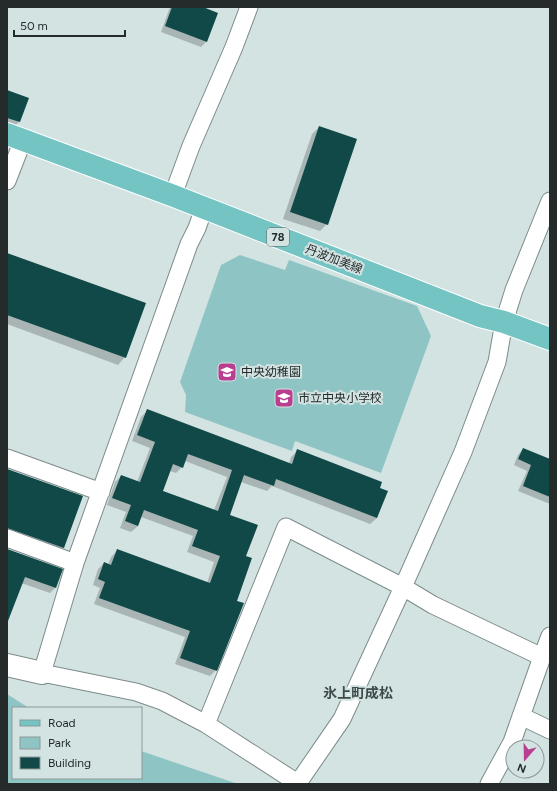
<svg xmlns="http://www.w3.org/2000/svg" width="557" height="791" font-family="Figtree,'Noto Sans JP',sans-serif">
<style>
.green{fill:#8ec5c4}
.shadow{fill:#0003;fill-rule:evenodd}
.building{fill:#114948;fill-rule:evenodd}
.lines{fill:none;stroke-linecap:round;stroke-linejoin:round}
.street-casing{stroke:#7d8b8b;stroke-width:19}
.secondary-casing{stroke:#7d8b8b;stroke-width:24}
.primary-casing{stroke:#fff;stroke-width:24}
.street{stroke:#fff;stroke-width:17}
.secondary{stroke:#fff;stroke-width:22}
.primary{stroke:#75c4c4;stroke-width:22}
.labels{text-anchor:middle;stroke-width:4;stroke-linejoin:round;paint-order:stroke}
.shield{fill:#d3e3e2;stroke:#596262;stroke-width:1}
.shield-label{font-size:11px;font-weight:bold;fill:#252b2b}
.street-label{font-size:12px;fill:#252b2b;stroke:#d3e3e2}
.poi-label{font-size:12px;fill:#252b2b;stroke:#d3e3e2;text-anchor:start}
.quarter-label{font-size:14px;font-weight:bold;fill:#3e4b4a;stroke:#d3e3e2}
</style>
<rect width="100%" height="100%" fill="#d3e3e2"/>
<!-- green -->
<path class="green" d="M240 255 285 270 289 260 417 306 431 336 381 473 295 441 292 451 185 412 186 395 180 382 221 265Z
M7 694 29 708H13V778H141V751L238 784H7Z"/>
<!-- shadow -->
<path class="shadow" d="M170 7H200L207 41 201 47 161 32Z
M7 91 19 122 14 127 7 125Z
M319 127 327 224 320 231 283 219 312 134Z
M7 254 125 357 118 365 7 324Z
M147 411 289 464 291 457 298 450 386 492 377 518 370 524 272 486 267 491 241 482 228 516 245 557 235 601 216 670 210 676 175 664 185 637 94 604 100 588 93 585 98 569 104 563 108 565 111 557 117 551 207 583 214 562 187 552 193 536 141 517 138 526 131 532 120 528 126 512 107 505 115 482 121 476 137 482 150 448 132 441 141 417ZM185 461 227 477 214 510 162 491 170 471 176 473 182 467Z
M523 449 550 461V504L518 491 527 471 514 465 518 455Z
M7 469 82 497 63 548 56 555 7 538Z
M7 549 61 570 55 588 50 593 21 583 7 615Z"/>
<!-- building -->
<path class="building" d="M172 7H203L218 13 207 42 165 26Z
M7 90 29 98 20 122 7 118Z
M319 126 357 139 328 225 290 212Z
M7 253 146 303 126 358 7 315Z
M147 409 292 464 297 449 382 482 380 488 388 491 377 518 276 479 274 486 244 475 230 515 258 525 246 556 252 558 237 601 244 603 217 671 180 658 190 631 99 598 105 582 98 579 104 562 111 565 117 549 210 583 220 556 192 546 198 530 144 510 138 526 125 521 131 505 112 498 121 475 140 482 155 442 137 435ZM188 454 232 470 218 511 163 491 173 464 183 468Z
M523 448 550 459V497L523 486 531 465 518 459Z
M7 469 83 496 64 548 10 529 7 528Z
M7 549 63 569 56 588 25 577 8 621H7Z"/>
<g class="lines">
<defs>
<path id="street" d="M7 181 23 140
M174 196 177 184 191 146 234 47 249 7
M204 208 197 228 189 244 75 563 42 673 136 692 162 701 206 724 299 784
M7 458 101 492
M7 538 75 563
M521 716 550 730
M206 724 286 527 403 587 433 605 542 657
M298 783 342 719 403 587 463 452 497 362 504 322 514 290 550 201
M489 784 512 742 542 657 550 636"/>
<path id="secondary" d="M7 665 42 673"/>
<path id="primary" d="M7 134 174 196 480 316 504 322 550 339"/>
</defs>
<!-- street casing -->
<use href="#street" class="street-casing"/>
<!-- secondary casing -->
<use href="#secondary" class="secondary-casing"/>
<!-- primary casing -->
<use href="#primary" class="primary-casing"/>
<!-- street -->
<use href="#street" class="street"/>
<!-- secondary -->
<use href="#secondary" class="secondary"/>
<!-- primary -->
<use href="#primary" class="primary"/>
</g>
<!-- icons -->
<defs>
<symbol id="school-square" viewBox="-11 -11 22 22"><rect x="-9" y="-9" width="18" height="18" rx="4" fill="#ba3e8f" stroke="#d3e3e2"/><path d="M0-5L7-2L0 1L-7-2ZM-4 1L0 2.5L4 1V4Q0 6-4 4Z" fill="#fff"/></symbol>
</defs>
<g fill-rule="evenodd">
<use href="#school-square" x="216" y="361" width="22" height="22"/>
<use href="#school-square" x="273" y="387" width="22" height="22"/>
</g>
<g class="labels">
<!-- shield labels -->
<rect class="shield" x="267" y="228" width="22" height="18" rx="3"/>
<g class="shield-label">
<text x="278" y="241">78</text>
</g>
<!-- street labels -->
<g class="street-label">
<text transform="translate(334 259) rotate(21)" y="4">丹波加美線</text>
</g>
<!-- poi labels -->
<g class="poi-label">
<text x="241" y="376">中央幼稚園</text>
<text x="298" y="402">市立中央小学校</text>
</g>
<!-- quarter labels -->
<g class="quarter-label">
<text x="358" y="698">氷上町成松</text>
</g>
</g>
<!-- border -->
<rect width="557" height="791" fill="none" stroke="#252b2b" stroke-width="16"/>
<!-- legend -->
<rect x="12" y="707" width="130" height="72" fill="#d3e3e2" stroke="#8d9999"/>
<rect x="20" y="720" width="20" height="6" fill="#75c4c4" stroke="#8d9999"/>
<text x="48" y="727" font-size="12" fill="#252b2b">Road</text>
<rect x="20" y="737" width="20" height="12" fill="#8ec5c4" stroke="#8d9999"/>
<text x="48" y="747" font-size="12" fill="#252b2b">Park</text>
<rect x="20" y="757" width="20" height="12" fill="#114948" stroke="#8d9999"/>
<text x="48" y="767" font-size="12" fill="#252b2b">Building</text>
<!-- north arrow -->
<g transform="translate(525 759) rotate(200)"><circle r="19" fill="#d3e3e2" stroke="#8d9999"/>
<path d="M0-3L7 15L0 10L-7 15Z" fill="#ba3e8f"/>
<text y="-6" font-size="11" font-weight="bold" text-anchor="middle" fill="#252b2b">N</text>
</g>
<!-- scale -->
<path d="M14 30v6h111v-6" fill="none" stroke="#252b2b" stroke-width="2"/>
<text x="20" y="30" font-size="12" fill="#252b2b" stroke="#d3e3e2" stroke-width="3" paint-order="stroke">50 m</text>
</svg>
